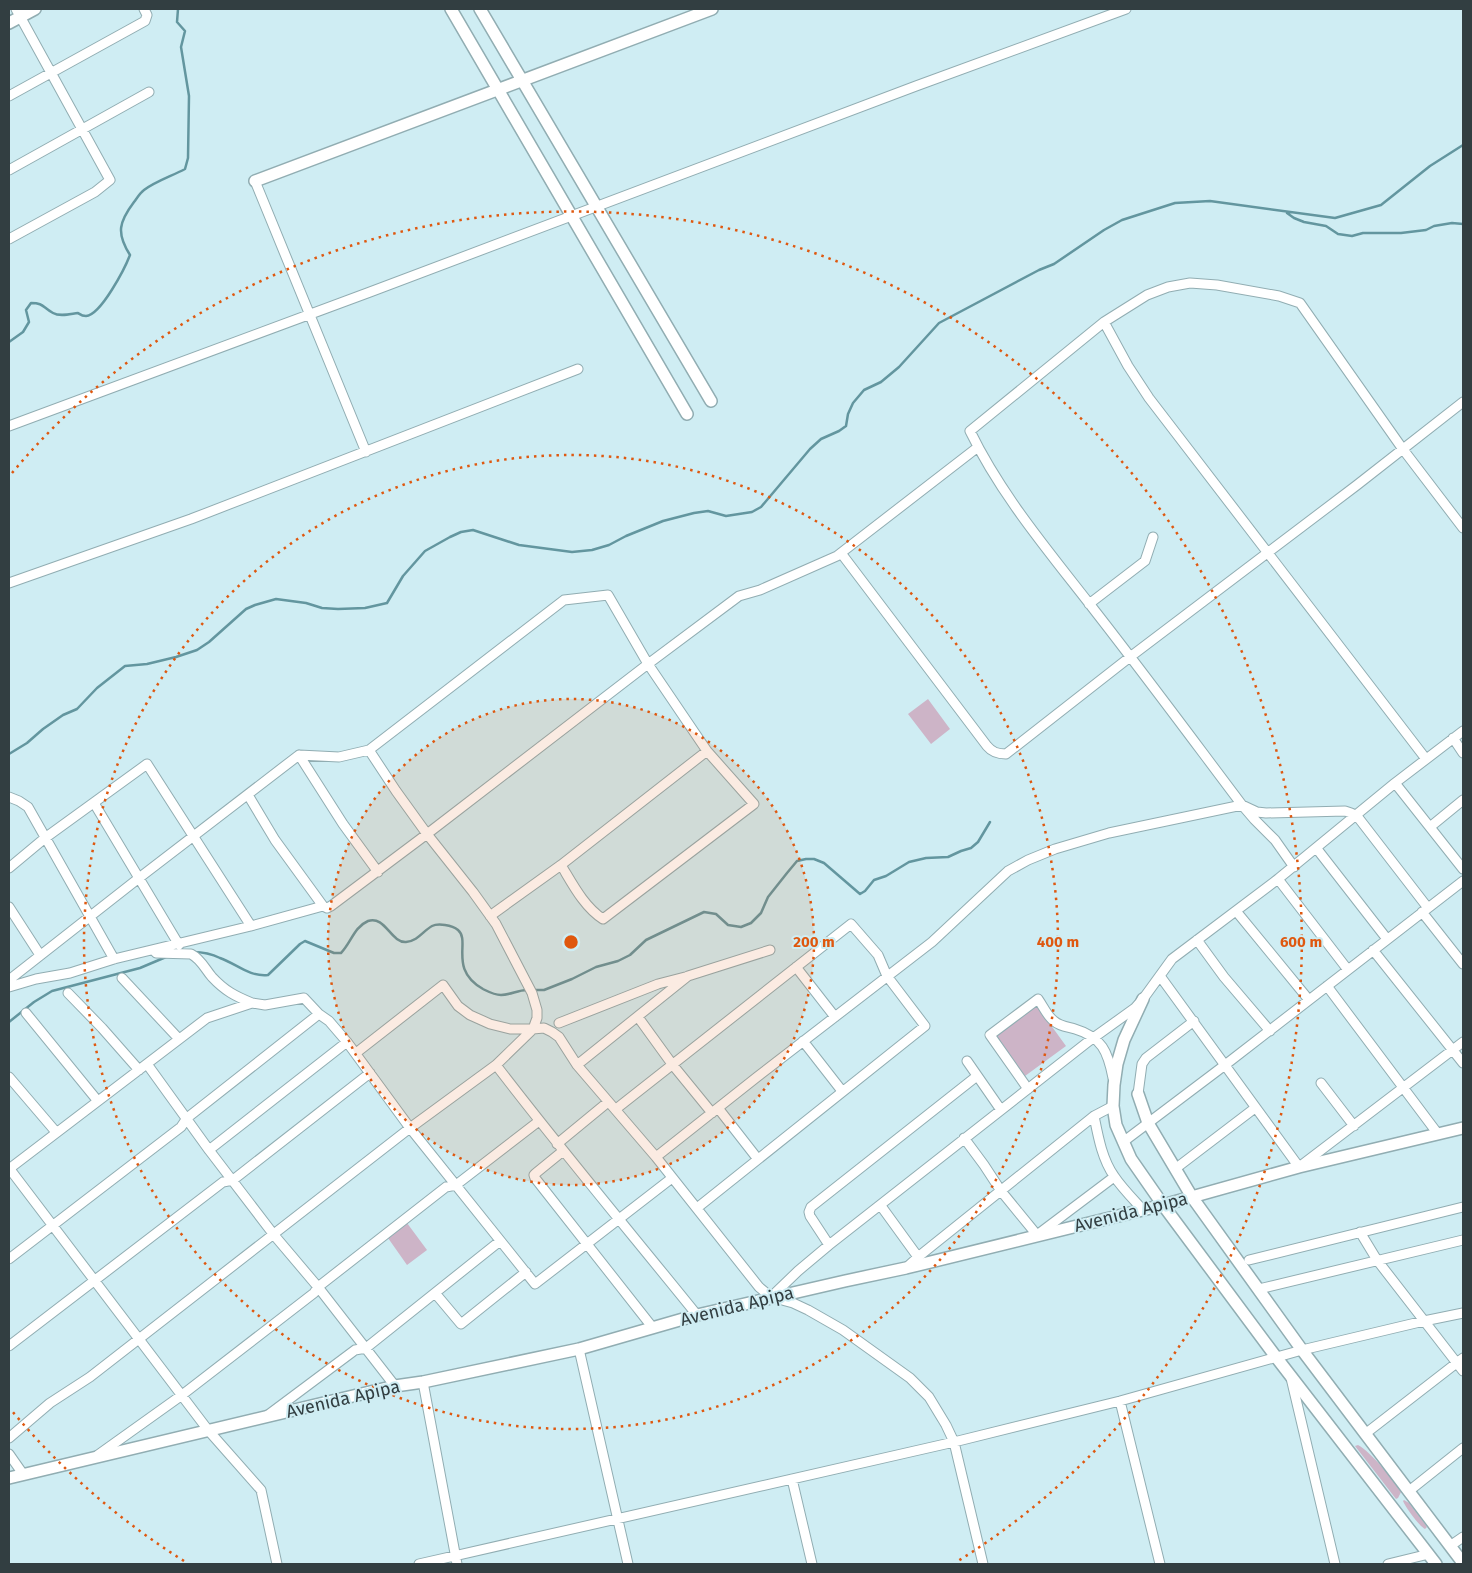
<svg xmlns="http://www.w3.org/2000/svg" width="1472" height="1573" font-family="'Fira Sans',sans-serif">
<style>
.green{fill:#cdb4c7}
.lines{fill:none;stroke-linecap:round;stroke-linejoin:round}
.stream{stroke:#63969f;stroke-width:2.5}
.street-casing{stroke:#91adb2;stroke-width:11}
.secondary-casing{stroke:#91adb2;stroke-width:14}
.street{stroke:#fff;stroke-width:9}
.secondary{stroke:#fff;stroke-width:11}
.ring{fill:none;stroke:#df580f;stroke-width:2.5;stroke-dasharray:2.5 5}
.labels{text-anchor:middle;stroke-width:4;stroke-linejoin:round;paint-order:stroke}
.street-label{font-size:18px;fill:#323e41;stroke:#cfedf3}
.centre{fill:#df580f;stroke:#cfedf3;stroke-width:2.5}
.ring-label{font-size:15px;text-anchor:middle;font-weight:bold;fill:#df580f;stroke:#cfedf3;stroke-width:4;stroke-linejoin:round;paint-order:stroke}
</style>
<rect width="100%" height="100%" fill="#cfedf3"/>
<!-- green -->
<path class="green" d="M928 699 950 729 931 744 908 714Z
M1037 1006 1066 1046 1025 1076 996 1036Z
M407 1223 427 1250 407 1265 388 1238Z
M1358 1445C1371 1452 1393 1479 1401 1492L1398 1498 1396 1499 1355 1446Z
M1404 1500 1409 1503 1425 1524 1427 1527 1425 1529C1419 1526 1406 1508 1403 1501Z"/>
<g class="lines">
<!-- stream -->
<path class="stream" d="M1287 213 1294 218 1304 222 1326 226 1338 234 1352 236 1363 233H1401L1426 230 1434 226 1452 223 1463 224
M9 342 23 332 29 322 26 310 31 303C44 303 42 307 53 313 60 317 70 314 78 313 81 315 82 316 86 316 101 315 125 268 130 255 116 233 119 222 134 202 137 198 140 193 144 190 156 181 172 176 185 169L188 158 189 96 181 47 185 31 177 22 178 9
M9 754 27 743 43 729 63 715 77 709 97 688 125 666 147 664 176 657 197 650 209 642 246 609 255 605 276 599 306 603 322 608 338 609 365 608 387 603 403 576 425 551 450 537 461 532 473 530 519 545 572 552 592 550 609 545 626 536 663 521 694 513 708 511 726 516 752 512 761 507 810 449 821 439 839 431 846 426 848 414 853 403 864 390 881 382 899 367 939 323 1039 270 1054 264 1104 230 1122 220 1175 203 1210 201 1335 218 1381 205 1430 166 1463 145
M193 952C202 952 212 954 220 958 237 964 249 977 268 975L300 944 305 941 334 953H341C351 943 354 927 368 921 385 915 391 943 406 942 418 941 423 931 432 926 438 923 452 925 458 930 471 941 448 969 483 989 489 992 494 995 501 995 510 995 518 990 527 990
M532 990H544L572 979 596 967 618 961 630 955 646 940 704 912 716 914 728 925 741 927 751 923 761 913 768 897 787 873 797 861 806 859H814L824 863 860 894 865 891 874 880 886 876 909 862 926 858 948 857 961 851 971 848 978 842 990 822
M9 1022 34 1002 52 991 140 968 166 957"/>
<defs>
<path id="street" d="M9 96 145 21 147 15 144 9
M9 170 149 92
M255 181 366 452
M9 239 95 192 110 180 16 9
M1104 322 1128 366 1149 398 1426 759
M9 426 370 292 916 86 1126 9
M841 553 987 746C992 752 997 754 1006 754L1130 657 1357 485 1463 402
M9 583 191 519 578 369
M1089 604 1145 561 1153 537
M1453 738 1463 753
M299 755 343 824 378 872
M1395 783 1463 869
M248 795 275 840 323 906 327 908 331 906 427 834 648 664 739 596 760 590 837 556 978 447
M9 797 19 801 28 807 114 959
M94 803 179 945
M1430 827 1463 800
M1317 849 1387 939
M1294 867 1275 840 1254 819 1242 805C1193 740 1145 675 1095 611 1051 554 1002 497 970 431L1104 322 1147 295 1168 287 1190 283 1217 285 1279 296 1300 303 1402 448 1463 528
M9 868 45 838 147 764 251 926 323 906
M1278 879 1348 970
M9 907 40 955
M1236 911 1309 1000
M1422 912 1463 964
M490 916 561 865 707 751
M1197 940 1224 977 1270 1031
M1373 950 1463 1063
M156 953 191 954C201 959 205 969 212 977 225 991 235 996 252 1003
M796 967 835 1017
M1160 976 1299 1167 1463 1042
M122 978 179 1039
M9 980 139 878 299 755 339 757 369 750 564 600 608 595 648 664 707 751 754 804 603 919C584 907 572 883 561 865
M1327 986 1438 1134
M9 987 36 979 70 973 114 959 251 926
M68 993 102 1028 139 1070
M26 1013 97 1100
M638 1017 672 1064 712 1113
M559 1023 658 984 685 977
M803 1041 842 1091
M356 1053 443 985 458 1006 470 1015 490 1024 510 1029H533L537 1018V1010L532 993 496 924 473 892 427 834 396 791 369 750
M967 1061 1001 1110
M147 1064 209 1150 274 1235 318 1287 395 1386
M496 1065C561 1150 630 1232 697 1315
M577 1065 688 976 770 950
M9 1077 56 1132
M1321 1083 1354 1126
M1028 1089 990 1035 1038 999C1043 1006 1047 1016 1054 1021 1059 1026 1068 1027 1075 1029 1102 1037 1108 1052 1113 1078
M1138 1094 1142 1064 1146 1058 1194 1021
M718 1108 757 1158
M616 1109 851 924 878 955 887 976 925 1026 697 1208
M1094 1116C1098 1136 1102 1159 1114 1176 1122 1188 1133 1199 1143 1210
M964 1138 984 1165 1001 1191 1037 1235 1114 1177
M1123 1142 1225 1065 1463 881
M557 1144 608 1102
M209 1150 347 1042
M563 1151 536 1173 534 1175 535 1178 653 1328
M656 1157 757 1077 932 942 1008 871 1028 860 1055 849 1109 833 1242 805 1257 812 1266 813 1345 811 1351 813 1357 816 1428 908
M9 1168 208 1430 261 1490 277 1564
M9 1169 207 1018 252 1003 265 1005 304 998 319 1014
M1175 1169 1255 1108
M881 1206 918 1257
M1360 1232 1377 1260 1463 1371
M829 1245 810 1216 809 1212 811 1207 977 1076
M9 1259 181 1127 187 1118 319 1014 329 1021 347 1042 410 1128 535 1284 672 1178
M1249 1260 1463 1207
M906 1268 918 1257 1094 1116 1113 1106
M1259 1289 1463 1240
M435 1293 461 1324 526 1272
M771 1297 798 1271 829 1245 1089 1041 1135 1008 1143 999 1172 959 1278 879 1395 783 1463 731
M9 1346 223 1182 233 1180 370 1073
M579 1349 628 1564
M1291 1378 1335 1564
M423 1382 457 1564
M1120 1401 1160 1564
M268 1415 355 1350 366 1348 500 1241
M1365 1434 1463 1358
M9 1438 50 1403 90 1377 410 1128 496 1065 533 1029 544 1028 552 1032 559 1037 577 1065 656 1157 759 1287 771 1297 793 1303 808 1310 843 1330 910 1378 929 1397 946 1425 954 1442 983 1564
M9 1454 23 1474
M98 1455 182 1395 314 1293 318 1287 446 1187 456 1185 539 1121
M792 1479 812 1564
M1409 1491 1463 1448
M1450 1546 1463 1537
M419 1564 954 1442 1120 1401 1302 1350 1424 1321 1463 1313
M1388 1564 1429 1554"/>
<path id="secondary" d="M451 9 687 414
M480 9 711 401
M9 23 35 9
M255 181 712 9
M1143 999 1124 1040 1117 1064 1114 1085 1113 1106 1116 1125 1131 1159 1163 1205 1276 1357 1436 1564
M1138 1094 1148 1123 1192 1197 1302 1350 1463 1563
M9 1478 395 1386 423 1382 579 1349 697 1315 845 1281 906 1268 1163 1205 1299 1167 1463 1128"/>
</defs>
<!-- street casing -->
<use href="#street" class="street-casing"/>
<!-- secondary casing -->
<use href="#secondary" class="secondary-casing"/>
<!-- street -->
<use href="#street" class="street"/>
<!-- secondary -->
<use href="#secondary" class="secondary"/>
</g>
<!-- distance rings -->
<circle cx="571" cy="942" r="243" fill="#df580f" fill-opacity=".12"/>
<g class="ring">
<circle cx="571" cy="942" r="243"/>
<circle cx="571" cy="942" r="487"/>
<path d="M184 1561A730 730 0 0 1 12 1411M12 473A730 730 0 1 1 958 1561"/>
</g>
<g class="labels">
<!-- street labels -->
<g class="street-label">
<text transform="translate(1131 1212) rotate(-14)" y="6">Avenida Apipa</text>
<text transform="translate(737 1306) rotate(-14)" y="6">Avenida Apipa</text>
<text transform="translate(343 1399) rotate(-13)" y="6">Avenida Apipa</text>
</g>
</g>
<circle cx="571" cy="942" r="8" class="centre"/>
<g class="ring-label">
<text x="814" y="947">200 m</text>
<text x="1058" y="947">400 m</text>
<text x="1301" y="947">600 m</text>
</g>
<!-- border -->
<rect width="1472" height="1573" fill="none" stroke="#323e41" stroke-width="20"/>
</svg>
